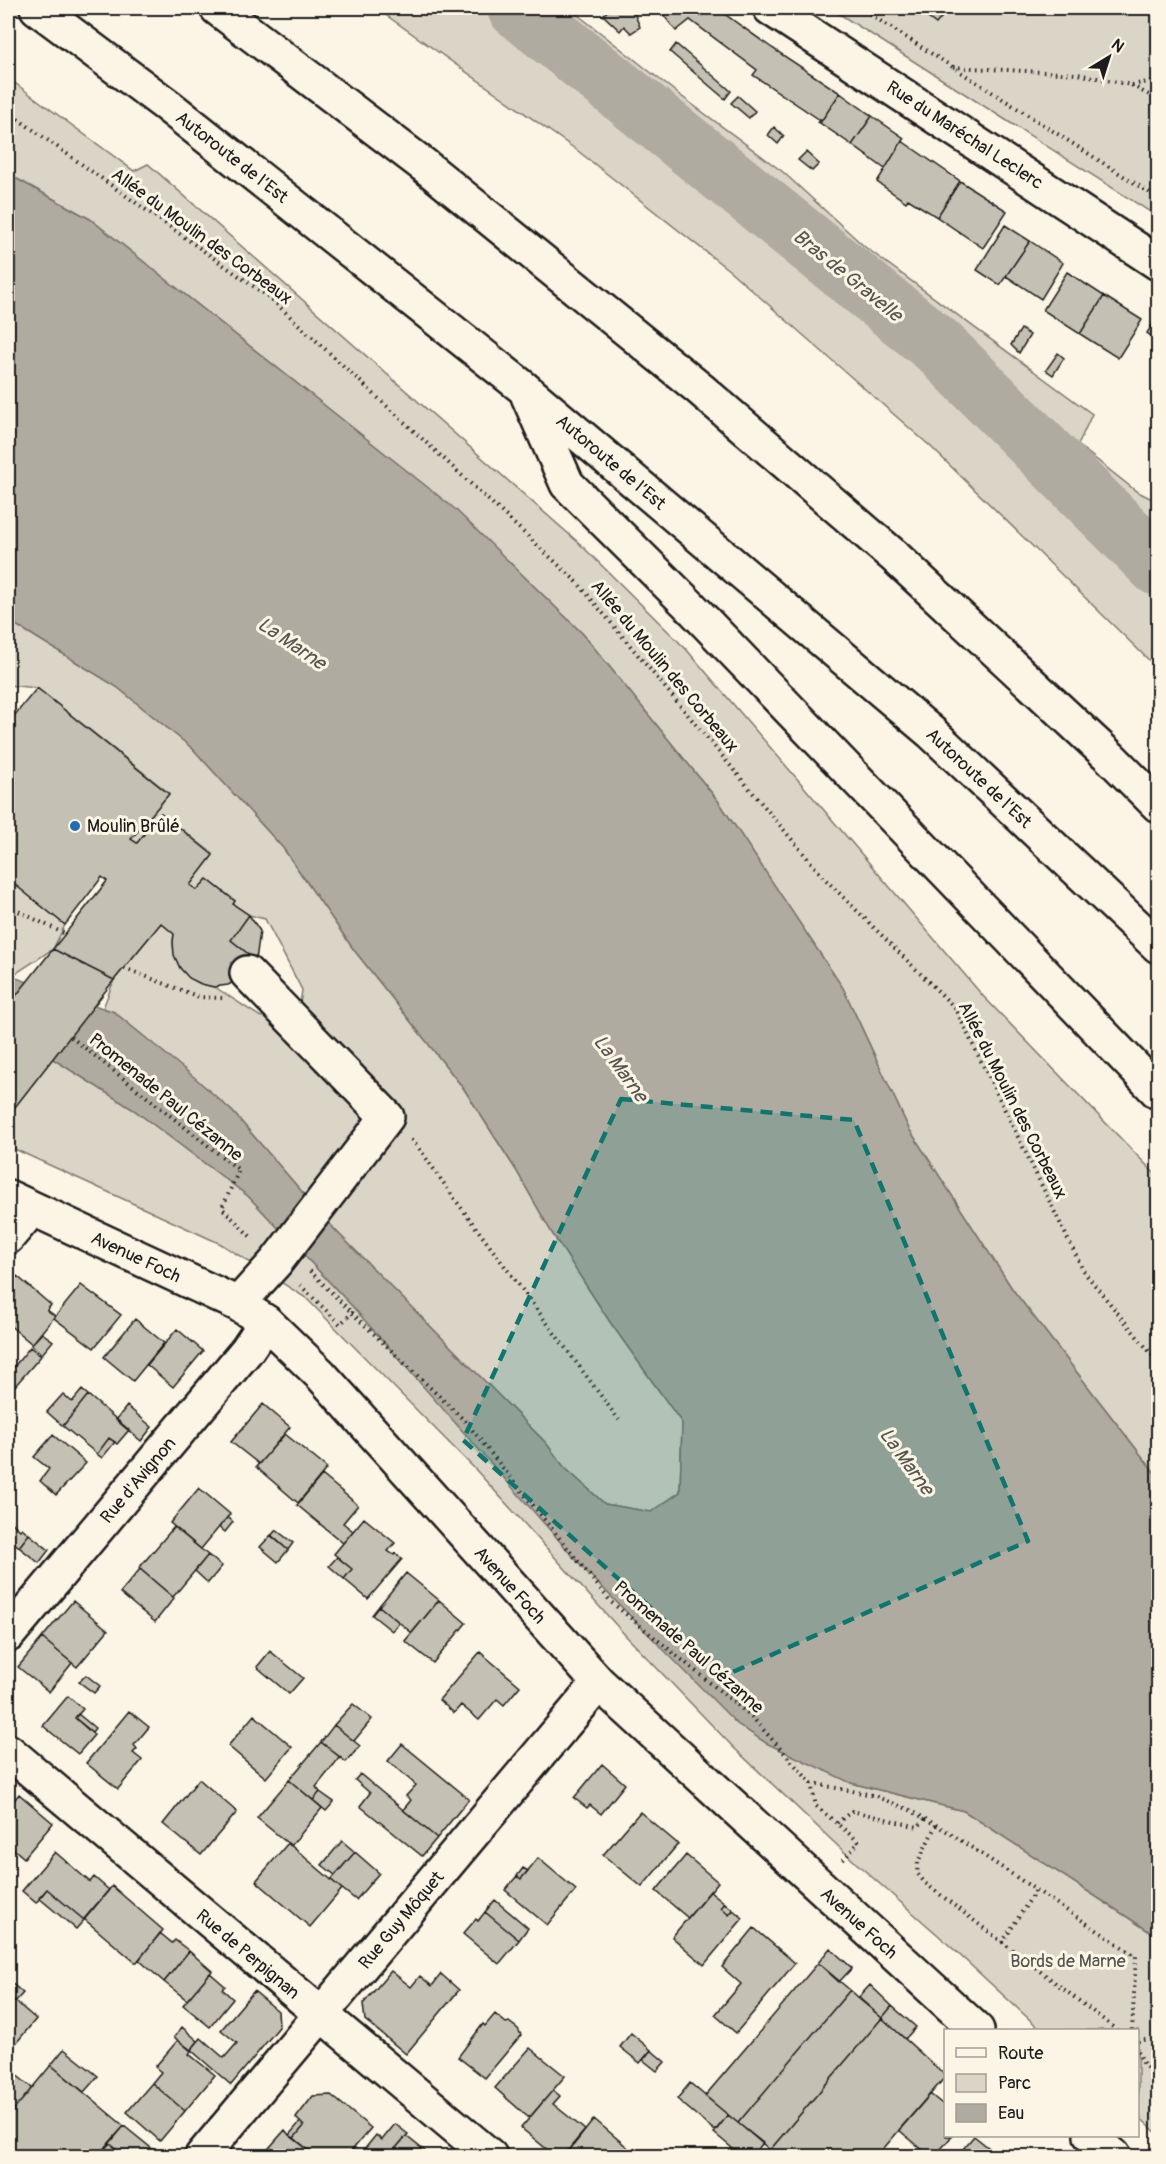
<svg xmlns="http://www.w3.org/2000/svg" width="1166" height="2164" font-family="Pangolin,sans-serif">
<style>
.green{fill:#dbd5c8;stroke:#7c7872;stroke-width:1.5}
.water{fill:#b0aba1;stroke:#75726c;stroke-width:1.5}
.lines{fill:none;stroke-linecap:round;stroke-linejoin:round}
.river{stroke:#b0aba1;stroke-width:60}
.building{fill:#c4c0b3;stroke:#1c1c1c;stroke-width:1.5}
.minor-casing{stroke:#1c1c1c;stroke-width:38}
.highway-casing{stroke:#1c1c1c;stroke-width:38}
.path{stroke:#1c1c1c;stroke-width:4;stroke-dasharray:1.5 4.5;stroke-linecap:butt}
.minor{stroke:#fcf5e5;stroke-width:33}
.highway{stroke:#fcf5e5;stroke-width:33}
.marked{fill:#0f766e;fill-opacity:0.2;stroke:#0f766e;stroke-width:4.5;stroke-dasharray:12 8;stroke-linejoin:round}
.poi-dot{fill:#1f6fb2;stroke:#fcf5e5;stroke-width:2}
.labels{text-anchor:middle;stroke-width:6;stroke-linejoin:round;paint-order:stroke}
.street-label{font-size:18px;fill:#1c1c1c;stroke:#fcf5e5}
.poi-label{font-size:18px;fill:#1c1c1c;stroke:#fcf5e5;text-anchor:start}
.park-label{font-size:18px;fill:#555450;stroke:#fcf5e5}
.water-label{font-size:20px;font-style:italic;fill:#575551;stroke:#fcf5e5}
</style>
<rect width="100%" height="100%" fill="#fcf5e5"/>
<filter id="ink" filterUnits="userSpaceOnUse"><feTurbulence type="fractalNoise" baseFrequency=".0167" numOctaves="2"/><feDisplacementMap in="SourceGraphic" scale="12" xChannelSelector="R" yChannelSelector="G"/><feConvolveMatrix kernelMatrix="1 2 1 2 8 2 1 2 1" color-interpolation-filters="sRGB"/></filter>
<g filter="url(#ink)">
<!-- green -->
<path class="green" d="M376 8H569L677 93 783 172 865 247 1092 414 1078 445 1136 491 1158 502V669L930 446 730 271 578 151Z
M830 8H1158V217Z
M8 78 134 171 148 164 579 543 686 649 983 996 1158 1177V1477L1013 1290 909 1129 843 988 719 802 583 634 454 509 90 219 8 174Z
M8 620 117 687 193 749 283 848 354 950 464 1089 516 1170 552 1233 610 1322 682 1423 680 1492 651 1512 605 1504 564 1467 546 1443 336 1231 232 1111 114 1012 103 1008 114 980 161 923 174 934C170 953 181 976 200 983 206 986 212 985 218 989 232 998 246 1008 261 1017L300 1004 302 990 265 919 249 915 233 904 235 901 207 879 197 890 190 885 213 854 161 813 137 843 131 839 169 793 37 688 8 685Z
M8 879 65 925 53 949 12 976 8 975Z
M8 1043 53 1059 134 1110 248 1196 353 1307 851 1783 964 1811 1158 1937V2134L1138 2116V2030H1041L938 1935 856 1863 734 1748 626 1636 475 1469 306 1298 221 1244 8 1146Z"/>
<!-- water -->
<path class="water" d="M8 174 90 219 455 509 583 634 719 802 843 988 909 1129 1013 1290 1158 1477V1937L964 1811 851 1783 766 1743 737 1724 586 1571 353 1307 248 1196 134 1110 53 1059 8 1043V975L114 1012 194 1077 232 1111 336 1231 546 1443 564 1467 605 1504 651 1512 680 1492 682 1423 610 1322 552 1233 516 1170 464 1089 354 950 283 848 193 749 117 687 8 620Z"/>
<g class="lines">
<!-- river -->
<path class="river" d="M517 8 939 347 1158 566"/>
</g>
<!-- building -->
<path class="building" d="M611 8H632L640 27 631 33 624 26 620 31 603 15Z
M670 8H716L772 48 840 93 820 123 818 122 820 120 753 75 757 70 690 20 676 31 662 13Z
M915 8H949L936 24Z
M676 44 731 91 725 99 670 52Z
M840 93 872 116 852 145 820 123Z
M738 96 755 111 749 118 731 103Z
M872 116 904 138 885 169 852 145Z
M774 127 784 136 778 144 768 135Z
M902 141 960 181 937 217 908 199 906 202 877 182Z
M806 152 819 164 812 171 798 160Z
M960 181 1007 211 983 248 937 217Z
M1005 225 1030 241 1000 285 977 270Z
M1030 241 1063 263 1041 299 1006 276Z
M1067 272 1104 296 1080 334 1043 310Z
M1104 296 1142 320 1118 358 1080 334Z
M1158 316V341L1147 333Z
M1021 329 1030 335 1019 353 1011 345Z
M1058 353 1064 358 1053 375 1046 370Z
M37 688 169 794 131 839 137 843 161 813 213 855 190 885 197 890 207 879 235 901 233 904 249 915 231 940 256 960 240 979 228 985 214 987 201 984 189 978 180 968 174 955 173 942 174 934 161 923 114 980 53 949 107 881 102 877 65 925 8 879V711L14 716Z
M249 915 260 931 256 960 231 940Z
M53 949 114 980 8 1116V1006Z
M17 1276 51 1305 47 1310 55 1316 32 1344 8 1324V1287Z
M81 1285 121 1315 94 1348 54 1318Z
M135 1319 164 1343 133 1381 104 1357Z
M177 1329 203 1351 173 1387 147 1365Z
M42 1333 53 1341 42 1354 31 1345Z
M30 1347 41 1356 15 1386 8 1379V1374Z
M82 1390 88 1395 63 1426 47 1412 63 1394 72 1402Z
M88 1395 129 1430 117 1444 109 1438 97 1454 63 1426Z
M263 1404 290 1427 259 1464 231 1442Z
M127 1406 152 1427 141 1441 116 1420Z
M285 1434 327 1468 298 1503 256 1467Z
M53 1435 86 1463 56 1495 40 1481 49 1469 34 1457Z
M109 1438 115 1442 102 1458 97 1454Z
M322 1475 358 1505 343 1523 353 1531 343 1543 297 1505Z
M199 1488 230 1514 201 1549 170 1523Z
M228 1517 233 1522 225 1532 219 1527Z
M364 1518 395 1543 388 1551 394 1555 395 1553 402 1559 368 1599 344 1579 352 1569 334 1554Z
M8 1519 20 1530 22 1528 29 1534 19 1547 8 1537Z
M174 1527 208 1555 173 1597 139 1568Z
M276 1530 293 1543 288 1550 271 1536Z
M29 1534 49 1550 39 1563 19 1547Z
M271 1535 288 1550 278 1562 260 1547Z
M208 1555 222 1566 208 1583 195 1571Z
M337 1557 352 1569 344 1579 329 1566Z
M140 1569 174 1598 155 1622 120 1593Z
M406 1573 439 1600 412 1633 379 1606Z
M439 1600 466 1623 433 1663 405 1641Z
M73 1601 108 1630 77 1667 42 1638Z
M379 1606 399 1622 392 1631 372 1615Z
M42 1638 72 1663 49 1692 18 1667Z
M270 1651 303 1678 289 1694 257 1667Z
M480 1652 520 1686 504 1705 497 1699 479 1720 461 1705 454 1713 439 1700Z
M86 1675 100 1686 94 1693 79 1682Z
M68 1696 83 1709 75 1718 94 1735 78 1754 43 1726Z
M353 1704 372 1719 354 1741 334 1725Z
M129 1711 149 1727 134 1745 137 1749 133 1753 142 1760 118 1789 86 1763Z
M78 1714 95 1728 92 1732 75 1718Z
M254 1715 292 1747 266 1778 228 1746Z
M334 1725 360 1746 346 1762 321 1742Z
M321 1742 340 1757 316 1787 320 1792 313 1800 289 1780Z
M402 1744 469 1799 437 1838 403 1810 411 1800 406 1796 416 1785 388 1761Z
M602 1764 625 1784 601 1814 590 1805 587 1808 574 1798Z
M360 1774 437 1838 422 1856 360 1806 370 1793 355 1780Z
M199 1779 237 1812 201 1855 163 1824Z
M289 1780 322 1808 291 1846 257 1818Z
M320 1792 334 1802 326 1811 313 1800Z
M19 1794 53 1823 24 1858 8 1844V1808Z
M640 1812 678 1844 642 1887 603 1855Z
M342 1841 355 1852 335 1875 322 1865Z
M288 1843 342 1889 310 1927 256 1881Z
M55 1852 90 1882 94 1877 109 1890 84 1920 47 1889 36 1903 22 1891Z
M355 1852 379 1873 356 1900 331 1880Z
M686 1855 718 1882 688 1918 656 1891Z
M538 1858 576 1890 547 1925 505 1890 517 1876 521 1879Z
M523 1868 528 1871 521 1879 517 1876Z
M112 1886 163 1930 136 1963 84 1919Z
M47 1889 84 1920 76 1929 39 1898Z
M710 1891 725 1903 721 1908 729 1915 733 1910 743 1918 704 1965 672 1937Z
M495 1900 528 1928 519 1940 485 1912Z
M725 1903 733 1910 729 1915 721 1908Z
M485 1912 519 1940 499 1964 463 1934 476 1919 478 1921Z
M754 1928 795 1963 736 2033 715 2015 741 1984 722 1967Z
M160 1933 172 1943 175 1940 189 1951 164 1982 139 1960Z
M830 1948 852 1968 839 1982 818 1963Z
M189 1951 212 1971 187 2000 164 1982Z
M818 1963 850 1990 738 2123 705 2096Z
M391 1971 411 1987 420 1976 432 1986 441 1974 459 1990 406 2054 365 2020 363 2004Z
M210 1973 225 1986 222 1989 233 1999 210 2027 183 2005Z
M8 1980 23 1993 15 2002 8 1995Z
M870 1985 892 2006 882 2018 858 1998Z
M850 1990 882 2018 770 2150 738 2123Z
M254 1991 278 2011 279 2027 231 2085 191 2050 201 2038 224 2058 237 2043 221 2030Z
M8 1995 36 2019 8 2053Z
M892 2006 916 2027 905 2039 882 2018Z
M495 2014 506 2023 509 2022 518 2029 521 2035 485 2078 458 2057 483 2024 485 2026Z
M882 2018 946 2076 877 2156H778L770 2150Z
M182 2027 198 2041 191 2050 174 2037Z
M631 2033 651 2050 640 2063 620 2047Z
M178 2040 191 2051 189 2054 215 2075 185 2111 152 2083 161 2072 155 2067Z
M530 2048 565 2076 529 2118 495 2088Z
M64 2049 98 2076 84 2092 51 2065Z
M651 2050 665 2062 657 2071 643 2060Z
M51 2065 124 2126 99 2156H8V2117Z
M8 2068 32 2088 8 2117Z
M152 2083 185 2111 160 2141 127 2112Z
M690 2083 728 2115 715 2131 677 2099Z
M553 2090 560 2096 553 2104 585 2130 563 2156H555L521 2128Z
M930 2094 946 2107V2136H952L935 2156H930L899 2130Z
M331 2095 371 2128 347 2156H316L294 2138 304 2126 296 2118 313 2096Z
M728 2115 763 2143 752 2156H726L732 2148 714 2133Z
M594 2119 633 2152 629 2156H565Z
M300 2122 304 2126 294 2138 289 2135Z
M395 2124 408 2134 389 2156H359L376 2135 382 2140Z
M124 2126 161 2156H121L123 2154 109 2143Z
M285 2130 289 2135 316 2156H262Z
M585 2130 565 2156H563Z
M406 2136 431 2156H389Z
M974 2136 999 2156H957Z
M109 2143 123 2154 121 2156H99Z"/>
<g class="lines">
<defs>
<path id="minor" d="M770 8 1158 263
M8 1197 238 1304 266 1322 321 1375 599 1683 977 2030
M8 1237 32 1209
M238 1304 276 1262 387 1117 247 973
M8 1635 247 1350 266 1322
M8 1751 490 2156
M1091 2136 1114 2156
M202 2156 599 1683"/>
<path id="highway" d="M37 8 168 106 525 389 932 733 1158 946
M217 8 425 166 700 389 894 556 1110 757 1158 805
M528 396 567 484 689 605 1158 1092"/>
</defs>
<!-- minor casing -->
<use href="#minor" class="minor-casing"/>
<!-- highway casing -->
<use href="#highway" class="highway-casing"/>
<!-- path -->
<path class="path" d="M860 8 1158 198
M953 67 1078 74 1131 85 1158 100
M1132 85 1158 80
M8 112 270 298 577 582 824 878 955 1008 1084 1272 1158 1362
M8 906 65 934
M124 968 199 997 223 998
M71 1037 239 1170 222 1208 252 1238
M411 1140 419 1148 454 1198 619 1420
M310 1271 352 1313
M300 1285 340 1324 352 1313 465 1421 611 1602 752 1717 811 1783 872 1795 910 1810 948 1832 1136 1956 1132 2030
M811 1783 816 1806 859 1842 843 1860
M837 1823 852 1811 918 1827 925 1819
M936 1825 918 1862 917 1873 925 1883 1117 2030
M1002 1943 1036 1890
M1138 2041 1150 2039
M1138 2051 1144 2065 1158 2078"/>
<!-- minor -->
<use href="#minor" class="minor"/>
<!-- highway -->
<use href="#highway" class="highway"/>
</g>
</g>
<!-- marked area -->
<path class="marked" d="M621 1099 854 1120 1028 1541 726 1675 463 1440Z"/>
<!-- markers -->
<circle class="poi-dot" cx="75" cy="826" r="6"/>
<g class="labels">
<!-- street labels -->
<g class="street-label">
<text transform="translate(965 135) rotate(33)" y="6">Rue du Maréchal Leclerc</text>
<text transform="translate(232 157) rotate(38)" y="6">Autoroute de l’Est</text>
<text transform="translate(202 236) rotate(36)" y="6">Allée du Moulin des Corbeaux</text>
<text transform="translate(611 462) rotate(40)" y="6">Autoroute de l’Est</text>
<text transform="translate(665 666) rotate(50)" y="6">Allée du Moulin des Corbeaux</text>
<text transform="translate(979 778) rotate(43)" y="6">Autoroute de l’Est</text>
<text transform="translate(166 1097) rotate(39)" y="6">Promenade Paul Cézanne</text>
<text transform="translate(1013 1100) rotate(63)" y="6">Allée du Moulin des Corbeaux</text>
<text transform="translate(136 1257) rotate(25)" y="6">Avenue Foch</text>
<text transform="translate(138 1480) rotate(-50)" y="6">Rue d'Avignon</text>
<text transform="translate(510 1585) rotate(48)" y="6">Avenue Foch</text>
<text transform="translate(689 1647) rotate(41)" y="6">Promenade Paul Cézanne</text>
<text transform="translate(401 1920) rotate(-50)" y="6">Rue Guy Môquet</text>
<text transform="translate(859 1923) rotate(42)" y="6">Avenue Foch</text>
<text transform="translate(248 1954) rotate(40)" y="6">Rue de Perpignan</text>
</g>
<!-- poi labels -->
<g class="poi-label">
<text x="87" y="832">Moulin Brûlé</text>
</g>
<!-- park labels -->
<g class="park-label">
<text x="1068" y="1967">Bords de Marne</text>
</g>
<!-- water labels -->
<g class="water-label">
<text transform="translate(848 275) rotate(39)" y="7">Bras de Gravelle</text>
<text transform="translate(292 643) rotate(34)" y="7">La Marne</text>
<text transform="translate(621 1068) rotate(54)" y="7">La Marne</text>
<text transform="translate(907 1461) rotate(54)" y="7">La Marne</text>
</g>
</g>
<!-- margin -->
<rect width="1166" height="2164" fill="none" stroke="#fcf5e5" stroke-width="30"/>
<rect x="15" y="15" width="1136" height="2134" fill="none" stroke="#1c1c1c" stroke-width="2" filter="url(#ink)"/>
<!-- legend -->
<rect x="944" y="2029" width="195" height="108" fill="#fcf5e5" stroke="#a29e95" stroke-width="1.5"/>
<rect x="956" y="2048" width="30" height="9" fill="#fcf5e5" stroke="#a29e95" stroke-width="1.5"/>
<text x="998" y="2059" font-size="18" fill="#1c1c1c">Route</text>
<rect x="956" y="2074" width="30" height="18" fill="#dbd5c8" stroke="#a29e95" stroke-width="1.5"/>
<text x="998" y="2089" font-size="18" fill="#1c1c1c">Parc</text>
<rect x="956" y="2104" width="30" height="18" fill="#b0aba1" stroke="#a29e95" stroke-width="1.5"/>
<text x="998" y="2119" font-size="18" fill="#1c1c1c">Eau</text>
<!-- north arrow -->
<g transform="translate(1109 57) rotate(38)" stroke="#fcf5e5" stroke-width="4.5" paint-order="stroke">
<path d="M0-4.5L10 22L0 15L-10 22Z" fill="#1c1c1c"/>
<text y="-9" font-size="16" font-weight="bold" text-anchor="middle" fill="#1c1c1c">N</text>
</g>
</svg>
